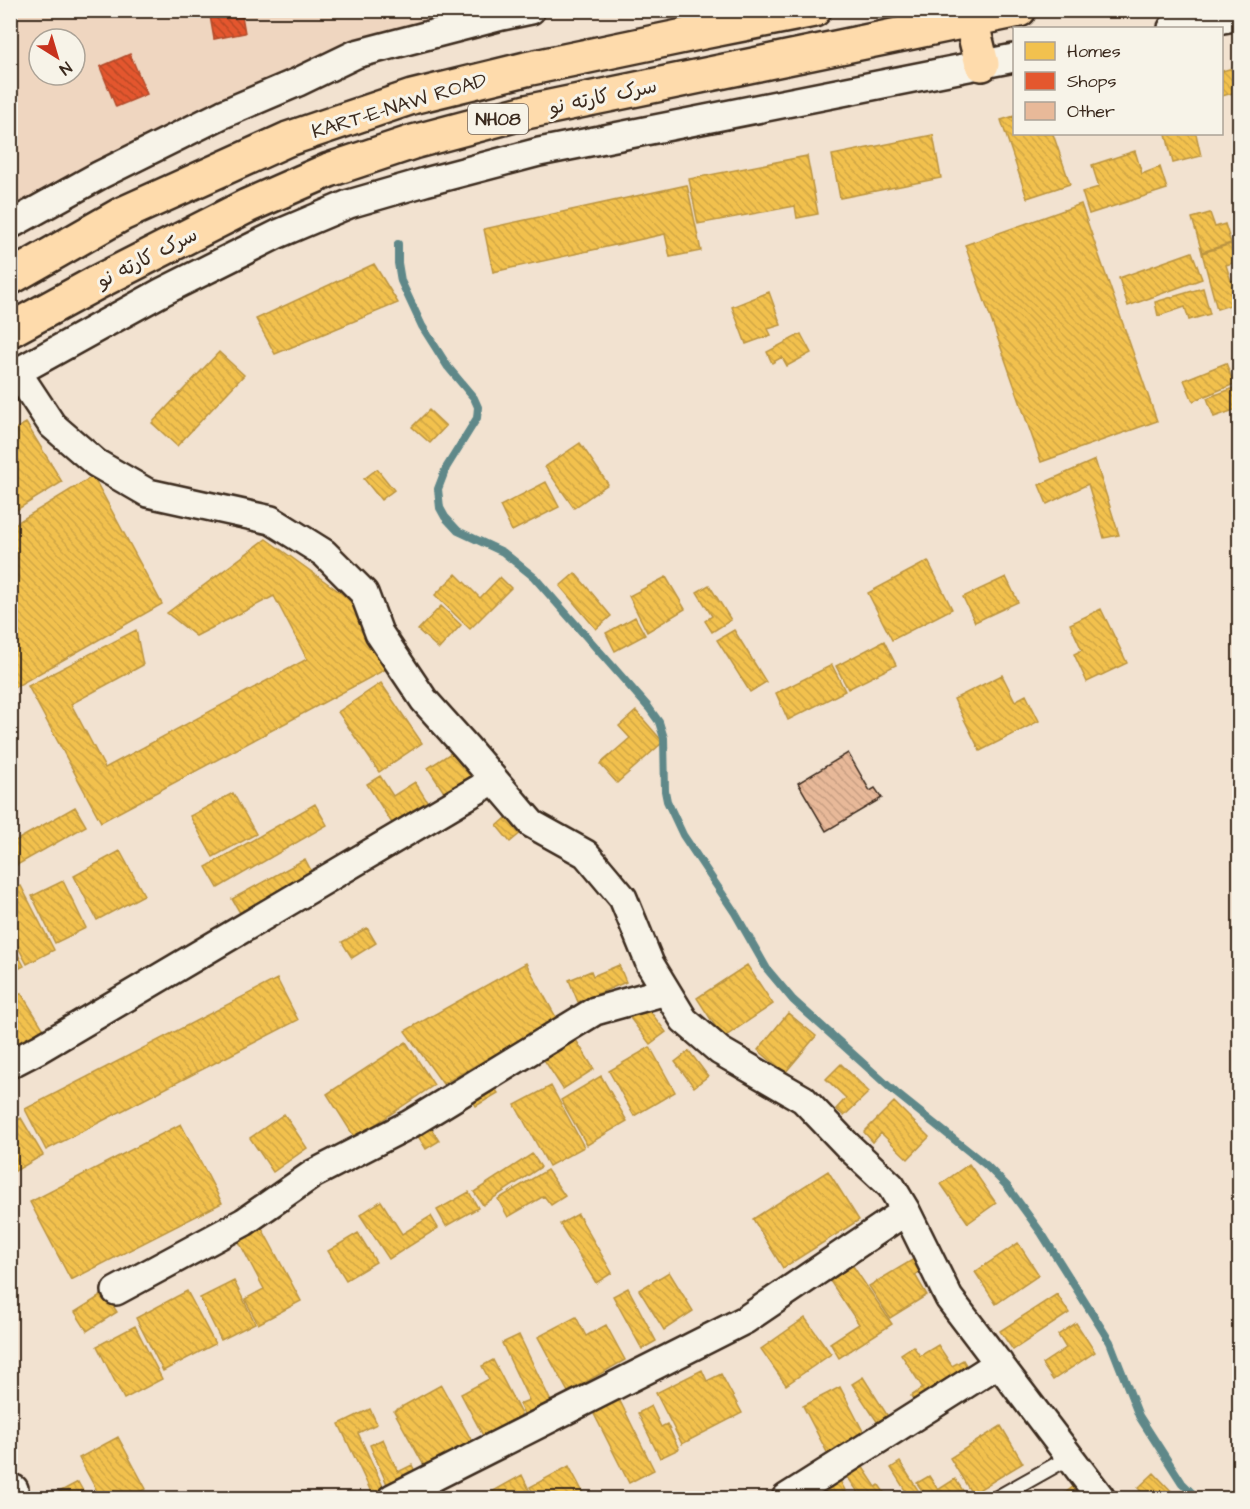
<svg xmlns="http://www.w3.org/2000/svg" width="1250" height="1509" font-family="'Architects Daughter','Playpen Sans Arabic',sans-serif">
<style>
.built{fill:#efd6c0;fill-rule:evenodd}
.homes{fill:url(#homes-back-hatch);stroke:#bb9440;stroke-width:1.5}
.shops{fill:url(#shops-back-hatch);stroke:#b14a29;stroke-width:1.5}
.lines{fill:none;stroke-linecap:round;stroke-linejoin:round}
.stream{stroke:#5e8889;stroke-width:8}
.building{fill:url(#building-back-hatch);stroke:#3b2a1e;stroke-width:1.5}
.service-casing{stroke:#3b2a1e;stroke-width:18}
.minor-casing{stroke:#3b2a1e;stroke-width:32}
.trunk-casing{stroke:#3b2a1e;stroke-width:38}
.service{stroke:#f7f3e8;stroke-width:14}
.minor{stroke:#f7f3e8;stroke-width:27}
.trunk{stroke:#fedbac;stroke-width:33}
.labels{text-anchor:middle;stroke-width:6;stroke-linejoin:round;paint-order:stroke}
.shield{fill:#f7f3e8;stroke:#73665b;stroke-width:1.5}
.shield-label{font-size:18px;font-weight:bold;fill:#3b2a1e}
.street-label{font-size:20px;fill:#3b2a1e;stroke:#f7f3e8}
</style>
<defs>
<pattern id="homes-back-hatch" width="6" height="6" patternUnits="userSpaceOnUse" patternTransform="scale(1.5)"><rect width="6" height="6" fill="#f2c14e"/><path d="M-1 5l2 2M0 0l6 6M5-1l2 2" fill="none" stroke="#d0a644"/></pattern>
<pattern id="shops-back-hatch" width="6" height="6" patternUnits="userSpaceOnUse" patternTransform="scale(1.5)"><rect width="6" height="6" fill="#e4572e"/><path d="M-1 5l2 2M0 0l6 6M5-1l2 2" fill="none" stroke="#ba4827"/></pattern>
<pattern id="building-back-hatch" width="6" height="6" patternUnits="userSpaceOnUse" patternTransform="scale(1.5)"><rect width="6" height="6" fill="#e8b999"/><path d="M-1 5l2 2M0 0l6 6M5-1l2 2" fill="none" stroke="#c89f83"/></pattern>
</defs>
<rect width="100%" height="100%" fill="#f2e2d0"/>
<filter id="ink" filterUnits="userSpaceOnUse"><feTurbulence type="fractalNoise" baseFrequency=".0167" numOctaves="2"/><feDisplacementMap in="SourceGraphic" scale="12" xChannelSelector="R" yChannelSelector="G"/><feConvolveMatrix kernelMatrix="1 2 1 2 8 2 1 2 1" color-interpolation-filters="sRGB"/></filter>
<g filter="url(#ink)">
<!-- built -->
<path class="built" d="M11 11H548L356 54 11 225ZM39 39H75V75H39Z"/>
<!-- homes -->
<path class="homes" d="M1240 66V91L1222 96V71Z
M1014 116V134H1053L1070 184 1027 198 1001 120Z
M1166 134H1196L1201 156 1173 163Z
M933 135 941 178 840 198 832 155Z
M1240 145V172L1232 147Z
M1135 151 1142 174 1160 167 1167 189 1089 214 1082 192 1099 187 1092 165Z
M807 156 818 214 797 218 795 206 698 224 689 179Z
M687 185 701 251 670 257 665 234 493 272 484 229Z
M1081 204 1157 421 1041 462 965 245Z
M1210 213 1215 227 1225 224 1231 243 1202 252 1192 218Z
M1231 244 1236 262 1226 265 1231 281 1239 279 1237 271H1240V302L1217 309 1202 253Z
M1192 252 1202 279 1128 306 1119 278Z
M374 264 398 303 275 354 256 319Z
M1203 288 1210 314 1189 320 1185 307 1158 316 1155 302Z
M769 292 781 325 768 329 771 335 746 344 732 307Z
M801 334 811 353 787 366 782 357 772 363 767 352Z
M219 352 244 375 177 446 152 423Z
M1226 363 1234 384 1193 401 1184 380Z
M1234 388 1240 402V408L1214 417 1207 398Z
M429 410 446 426 430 443 412 427Z
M26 423 62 482 10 514V432Z
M580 443 608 484 574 508 545 467Z
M1095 460 1119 535 1104 538 1088 484 1047 504 1039 485Z
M377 469 394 490 381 500 364 479Z
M93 476 162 604 10 690V527Z
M546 482 559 507 512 531 500 506Z
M266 539 352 601 388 668 101 822 28 686 136 630 143 665 71 704 105 768 307 659 274 596 196 636 167 613Z
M928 561 952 609 892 640 868 593Z
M575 573 611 616 596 629 560 586Z
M456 574 480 598 500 577 511 588 470 629 435 595Z
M666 577 685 609 647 632 629 596Z
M1006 577 1018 602 975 622 963 597Z
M709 585 731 620 712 632 705 621 712 616 697 592Z
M441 606 461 625 439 649 418 630Z
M1101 609 1127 663 1087 682 1074 654 1082 650 1070 624Z
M635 617 645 635 615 651 606 633Z
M734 630 766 682 750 692 717 640Z
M884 641 896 665 848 689 836 666Z
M832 665 845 691 788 720 776 693Z
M1002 675 1015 701 1026 695 1039 721 980 751 954 699Z
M381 683 422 743 379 772 338 712Z
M636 711 663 742 617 783 600 764 630 738 619 726Z
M454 751 477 785 451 803 428 768Z
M380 776 393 796 415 782 432 809 397 831 367 784Z
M233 793 256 834 213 857 190 816Z
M315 804 327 825 218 888 206 867Z
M75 807 86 826 10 869V844Z
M514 811 528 827 510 842 497 826Z
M120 851 144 895 97 920 74 876Z
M305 859 315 878 243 918 232 899Z
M63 881 86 928 55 943 32 896Z
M21 886 54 950 27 964 10 932V891Z
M367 928 376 943 352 958 342 942Z
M10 940 24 966 10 973Z
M526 963 557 1019 443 1084 405 1031Z
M619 965 626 982 578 1002 569 980 591 971 593 976Z
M747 965 773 1004 723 1038 697 998Z
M277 979 298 1020 46 1150 25 1109Z
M21 993 46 1033 10 1052V1000Z
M646 1006 666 1032 650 1044 630 1018Z
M788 1013 816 1036 785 1073 758 1050Z
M571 1032 594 1069 563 1089 539 1052Z
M406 1042 434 1085 355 1138 327 1094Z
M650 1047 675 1092 634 1116 609 1071Z
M689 1051 708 1076 694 1087 675 1062Z
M841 1064 869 1092 844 1116 836 1109 846 1098 826 1079Z
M601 1076 627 1121 587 1145 561 1100Z
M490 1081 498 1093 476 1106 469 1095Z
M551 1086 584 1147 549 1166 515 1105Z
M894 1102 929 1137 908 1159 881 1133 873 1142 864 1132Z
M284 1114 307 1148 273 1172 250 1138Z
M21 1118 43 1155 10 1174V1124Z
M426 1120 439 1141 426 1149 413 1128Z
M181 1124 222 1203 71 1280 30 1202Z
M532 1154 541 1167 483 1205 474 1192Z
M969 1164 996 1203 968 1223 941 1184Z
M547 1170 565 1196 551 1205 544 1196 508 1217 498 1199Z
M828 1171 859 1220 783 1268 753 1219Z
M469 1192 478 1208 446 1226 437 1210Z
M381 1201 402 1234 431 1216 438 1228 389 1259 360 1215Z
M578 1214 612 1273 596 1283 560 1224Z
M258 1221 301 1301 258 1324 245 1299 264 1289 235 1234Z
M358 1233 376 1262 346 1280 328 1251Z
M1018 1243 1039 1275 996 1304 975 1272Z
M914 1259 921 1271 915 1275 927 1295 890 1318 869 1286Z
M849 1260 892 1324 839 1358 830 1343 859 1324 826 1275Z
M669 1272 693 1311 664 1330 639 1290Z
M234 1281 255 1323 221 1340 200 1298Z
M628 1288 656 1341 642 1349 613 1296Z
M187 1291 215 1344 163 1371 136 1318Z
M105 1293 117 1312 87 1331 75 1312Z
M1057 1294 1069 1313 1013 1350 1000 1331Z
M576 1317 586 1336 606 1325 625 1360 568 1392 538 1337Z
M805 1318 831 1354 786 1385 761 1349Z
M1076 1323 1095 1352 1053 1380 1042 1364 1066 1348 1058 1335Z
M135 1326 162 1379 124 1399 97 1346Z
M519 1335 554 1408 527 1421 519 1404 529 1400 502 1343Z
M938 1345 952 1366 963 1360 969 1370 917 1405 911 1396 923 1388 901 1354 913 1346 920 1356Z
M493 1360 525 1422 487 1443 461 1394 489 1379 482 1366Z
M702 1370 707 1381 721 1374 742 1413 682 1444 656 1393Z
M863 1377 894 1426 884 1432 852 1384Z
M441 1385 474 1445 427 1471 394 1411Z
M840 1387 867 1439 830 1458 803 1406Z
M617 1395 654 1470 629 1483 591 1408Z
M651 1406 661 1427 667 1424 679 1449 660 1458 638 1413Z
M370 1409 377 1424 358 1433 386 1493 375 1498H374L339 1424Z
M1001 1426 1023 1463 972 1494 950 1458Z
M118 1437 146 1489 129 1498H101L79 1458Z
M383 1439 398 1472 412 1465 418 1478 390 1491 370 1445Z
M900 1462 923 1498H910L891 1468Z
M569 1466 586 1498H536L530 1487Z
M862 1466 876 1487 879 1485 888 1498H862L847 1476Z
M1154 1473 1178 1498H1147L1138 1488Z
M522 1475 533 1498H490L488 1494Z
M929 1476 938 1490 955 1479 966 1495 961 1498H927L917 1483Z
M838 1477 847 1494 839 1498H812L809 1494Z
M78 1482 87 1498H48Z
M1079 1482 1090 1498H1069L1065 1493Z"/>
<!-- shops -->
<path class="shops" d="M209 10H241L245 33 214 39Z
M130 54 147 94 116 107 100 67Z"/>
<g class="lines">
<!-- stream -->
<path class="stream" d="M398 244V263L401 281 422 326 448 367 474 398 478 407 477 418 446 468 438 489 440 508 445 517 458 531 503 552 534 577 649 708 659 722 664 738 665 791 667 801 683 835 735 913 767 969 793 1000 896 1093 986 1165 1007 1186 1042 1234 1110 1342 1139 1416 1182 1483 1197 1498"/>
</g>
<!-- building -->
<path class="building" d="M848 753 870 791 875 788 882 798 826 831 798 783Z"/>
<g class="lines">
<defs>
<path id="service" d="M997 1498 1070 1457"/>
<path id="minor" d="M1172 28 1240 16
M10 225 100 175 223 114 298 82 356 54 502 16 531 10
M17 372 52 425 96 463 148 493 271 520 324 553 364 593 379 633 424 700 467 748 532 824 586 854 623 898 650 964 684 1020 720 1051 803 1099 848 1146 891 1186 906 1211 949 1298 1101 1498
M10 376 162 292 278 234 349 204 425 182 539 152 1014 58
M10 1064 39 1049 494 780
M116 1291 244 1222 313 1174 410 1124 595 1011 666 991
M10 1490 14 1489
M392 1498 745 1320 906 1211
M786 1498 999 1363"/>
<path id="trunk" d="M971 20 982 64
M10 278 122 214 288 139 412 97 526 69 703 32 814 10
M10 330 96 283 247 206 329 170 413 142 526 112 1019 10"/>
</defs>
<!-- service casing -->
<use href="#service" class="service-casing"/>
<!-- minor casing -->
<use href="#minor" class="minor-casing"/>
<!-- trunk casing -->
<use href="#trunk" class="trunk-casing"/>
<!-- service -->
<use href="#service" class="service"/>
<!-- minor -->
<use href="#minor" class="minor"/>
<!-- trunk -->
<use href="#trunk" class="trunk"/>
</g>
</g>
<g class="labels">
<!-- shield labels -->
<rect class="shield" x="468" y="104" width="60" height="30" rx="4.5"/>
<g class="shield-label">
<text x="498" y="125">NH08</text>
</g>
<!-- street labels -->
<g class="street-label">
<text transform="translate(603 96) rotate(-12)" y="7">سرک کارته نو</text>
<text transform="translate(399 105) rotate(-17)" y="7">KART-E-NAW ROAD</text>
<text transform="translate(147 257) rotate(-27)" y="7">سرک کارته نو</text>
</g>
</g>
<!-- margin -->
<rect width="1250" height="1509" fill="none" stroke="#f7f3e8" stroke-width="36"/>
<rect x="18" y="18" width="1214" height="1473" fill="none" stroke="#3b2a1e" stroke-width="2" filter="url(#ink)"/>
<!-- legend -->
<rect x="1013" y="27" width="210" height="108" fill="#f7f3e8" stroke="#aca397" stroke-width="1.5"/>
<rect x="1025" y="42" width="30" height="18" fill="#f2c14e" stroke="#aca397" stroke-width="1.5"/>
<text x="1067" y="57" font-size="18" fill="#3b2a1e">Homes</text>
<rect x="1025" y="72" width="30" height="18" fill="#e4572e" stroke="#aca397" stroke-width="1.5"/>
<text x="1067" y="87" font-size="18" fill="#3b2a1e">Shops</text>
<rect x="1025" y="102" width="30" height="18" fill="#e8b999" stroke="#aca397" stroke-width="1.5"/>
<text x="1067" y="117" font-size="18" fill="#3b2a1e">Other</text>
<!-- north arrow -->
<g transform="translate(57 57) rotate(143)"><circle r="28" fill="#f7f3e8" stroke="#aca397" stroke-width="1.5"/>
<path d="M0-4.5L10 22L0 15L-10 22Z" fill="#c8321e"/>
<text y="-9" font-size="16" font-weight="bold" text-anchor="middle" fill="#3b2a1e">N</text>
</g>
</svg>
